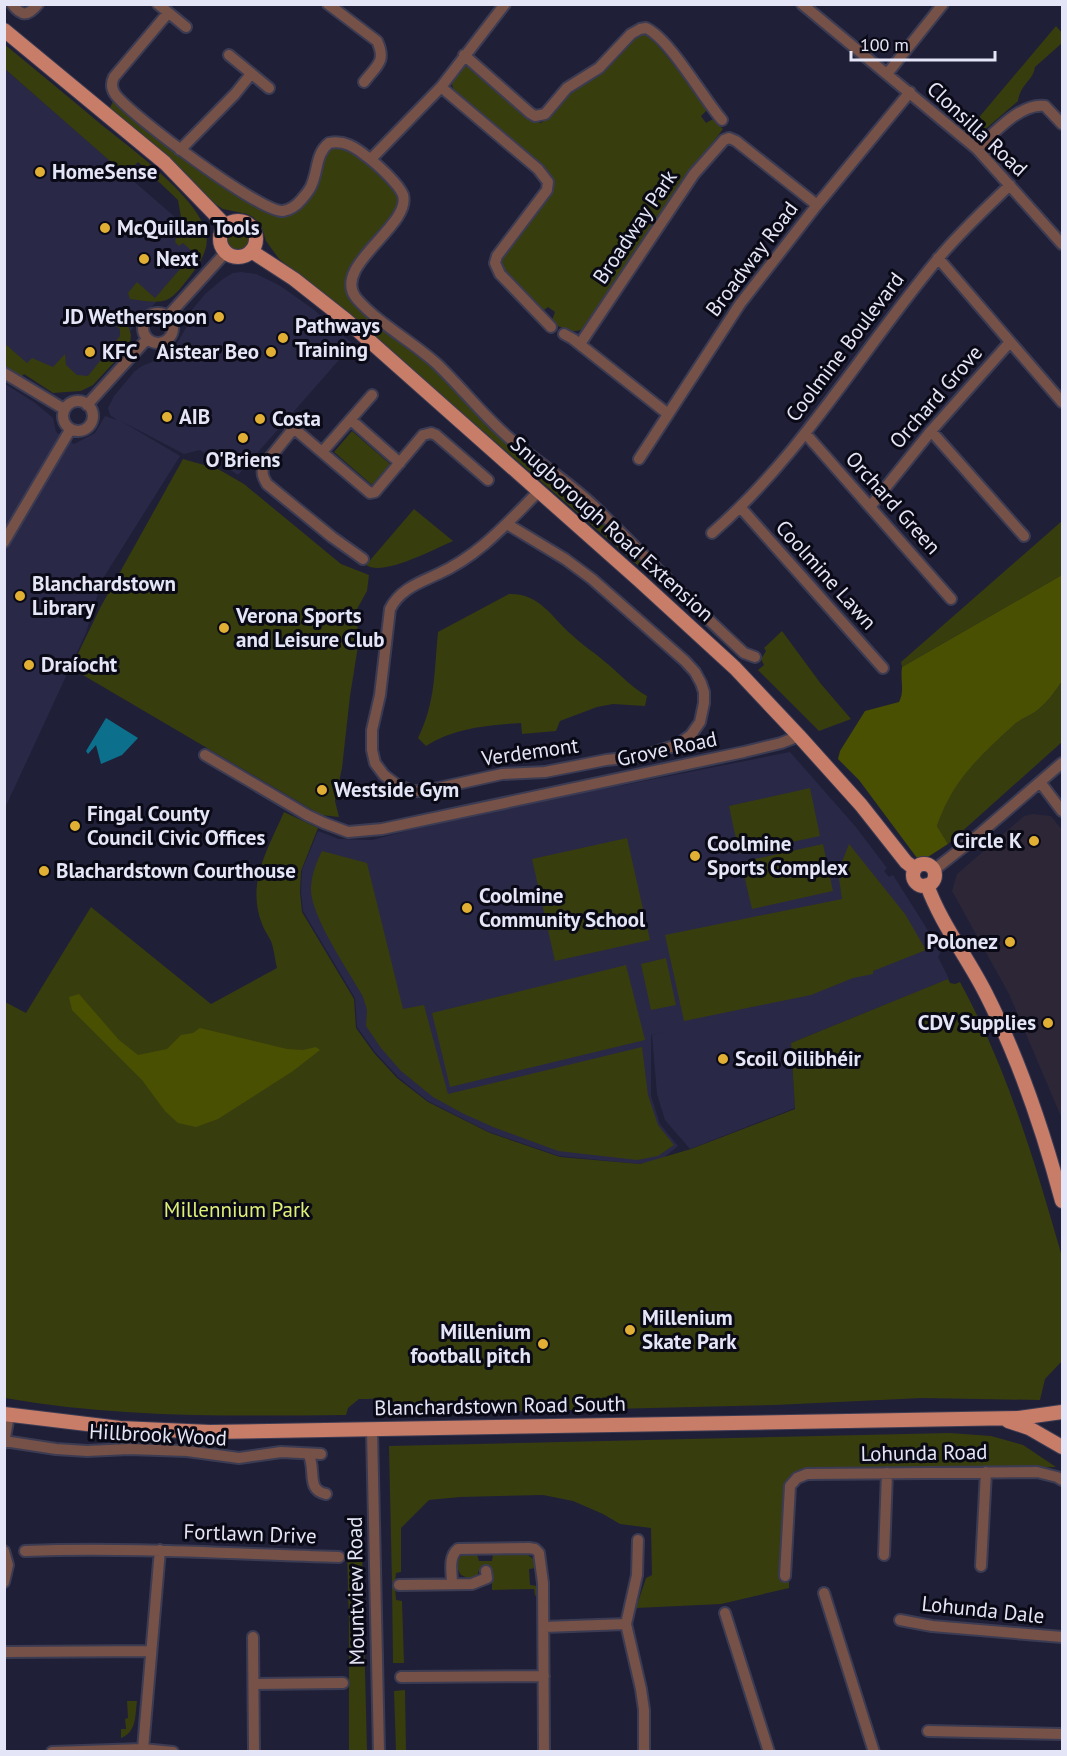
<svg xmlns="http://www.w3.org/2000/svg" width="1067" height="1756" font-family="'PT Sans',sans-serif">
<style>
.built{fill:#292847}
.industrial{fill:#2d2636}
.green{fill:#383d0e}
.forest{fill:#495001}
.water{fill:#0c708d}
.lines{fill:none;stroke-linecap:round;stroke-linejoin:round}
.minor-casing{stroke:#3b3b53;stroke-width:14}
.major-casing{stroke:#3b3b53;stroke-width:16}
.minor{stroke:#755147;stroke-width:10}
.major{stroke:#c77d68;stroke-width:14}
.poi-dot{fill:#e1af34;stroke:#0a0a16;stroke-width:2}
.labels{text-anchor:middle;stroke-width:6;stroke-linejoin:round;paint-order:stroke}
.street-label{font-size:21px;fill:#e4e5f6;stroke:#0a0a16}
.poi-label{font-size:21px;font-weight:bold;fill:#e4e5f6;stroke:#0a0a16;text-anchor:start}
.park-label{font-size:21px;fill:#e0ef76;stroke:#0a0a16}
</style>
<rect width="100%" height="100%" fill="#1f1f38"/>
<!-- built -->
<path class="built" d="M5 69 207 245 83 384 5 358Z
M241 272 256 274 279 285 313 309 353 344 238 475 200 450 184 454 121 421 180 456 102 580 86 633 5 808V384L34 402 53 418 56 432 74 444 95 433 105 416 117 420 110 415 108 408 114 396 134 372 142 366 162 358 173 350 187 326 191 311 205 294 223 279 233 273Z
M790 752 855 826 887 868 884 871 889 877 893 875 941 951 938 957 949 979 791 1043 795 1108 690 1149 665 1120 657 1094 652 1035 663 1032 651 1035V1096L660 1124 678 1146 662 1159 639 1164 559 1156 489 1132 428 1101 398 1077 375 1052 357 1027 355 998 303 911 301 892 302 870 318 831 339 839 372 840 512 803 624 785Z"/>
<!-- industrial -->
<path class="industrial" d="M1033 814 1051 816 1062 830V1119L1009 994 952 891 957 874 1024 816Z"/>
<!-- green -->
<path class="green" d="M1056 26 1062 33V43L1035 67C1033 81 1021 83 1018 101L981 133 970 128Z
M643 33 655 42 705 103 707 110 701 116 706 123 713 119 723 129 673 195 585 328C574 335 563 328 551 323L555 312 548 307 544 310 540 309 530 296 502 270 500 259 552 191 551 177 454 91 452 84 461 68 468 66 474 69 532 119 541 123C555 114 560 99 572 88 594 69 618 47 643 33Z
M4 44C37 71 70 98 103 126 132 149 194 195 205 229 211 247 201 261 191 275 168 305 167 304 130 299L128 293 137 282 155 298 194 253 183 243 179 246 175 242 181 217 178 200 138 162 126 175 5 69Z
M114 99C155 134 195 169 240 197 252 204 263 214 277 216 288 218 297 212 305 204 312 194 319 184 322 172 323 168 322 163 324 158 335 128 376 172 388 183 398 192 400 199 395 211L357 259 349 273 346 289 352 302 372 320 404 343 439 373 511 446 591 511 737 651 351 317 279 259 266 241 261 225 253 217 247 214 223 209 212 202 109 110Z
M225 239a13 13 0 1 1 26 0a13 13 0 1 1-26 0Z
M112 312 129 328 131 335 130 345 93 385 81 391 53 393 24 374 18 381 5 373 4 343 27 363 32 358 53 367 65 354 66 365 77 375 88 376 120 336V329L107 318Z
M352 431 390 464 372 485 334 452Z
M183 459 218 469 244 484 341 564 369 575 367 591 357 609 358 646 350 696 342 768 335 801 339 817 321 815 71 668 100 608Z
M414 509 453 541C434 549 383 577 366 565Z
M1062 521V575L902 667 901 662Z
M509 594C540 593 551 617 572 635 582 645 594 652 604 661 619 673 631 687 647 696L645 706 613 704 597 707 560 721 556 731 522 734 521 723C488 725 454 728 426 746L418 738C436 701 434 672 438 632Z
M782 631 821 684 851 719 819 731 758 670 764 665 761 659 766 651 764 648Z
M1062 681V742L948 844 937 826C953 778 979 757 1015 724 1021 719 1029 716 1035 712 1046 704 1055 692 1062 681Z
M810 788 820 836 739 853 729 806Z
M284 812 318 828 301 871 300 892 302 912 354 999 356 1028 374 1053 397 1078 428 1102 490 1133 560 1157 640 1164 691 1149 795 1109 791 1043 948 979 950 983 955 984 960 982C1007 1068 1034 1159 1061 1253L1062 1264V1361L1045 1379 1040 1400 922 1398 775 1405 400 1414C388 1395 380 1399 359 1399L348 1408 346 1415C232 1416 117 1418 5 1398V1002L26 1013 91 907 211 1004 277 968C275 960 274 949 271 941 268 935 264 930 262 924 246 883 268 849 284 812Z
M627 838 650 940 555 961 532 859Z
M823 844 833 891 752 909 741 862Z
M849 844 905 914 926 950 873 971V974L853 978 811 995 684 1021 665 935 842 899 838 872Z
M322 851 367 863 403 1009 424 1005 448 1094 642 1047 648 1095 658 1125 674 1145 658 1156 637 1160 558 1151 493 1127 462 1113 433 1097 401 1071 381 1048 366 1026 367 1010 363 997C349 971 309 915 311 887 312 874 316 863 322 851Z
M666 958 676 1005 651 1010 641 964Z
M626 965 645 1040 450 1087 432 1013Z
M950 1433 991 1436 1023 1445 1056 1467 795 1474 782 1559 780 1561V1580L789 1582V1588L721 1604 636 1608 646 1578 652 1575 651 1528 620 1524 603 1514 573 1501 543 1495 460 1497 429 1500 401 1528V1572L396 1573 395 1583H392L389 1446Z
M347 1549 362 1550 367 1751H349V1625Z
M523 1553C531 1556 535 1559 536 1568L529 1569 530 1585 537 1586V1595L535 1596 534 1589 492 1590V1569L479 1570 477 1577 470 1579 461 1575C456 1568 456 1561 462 1555L477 1554 479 1561H492L493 1554Z
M392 1586H395L396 1600 402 1601 404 1663H393Z
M405 1690 406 1751H396L394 1691Z
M127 1701H137C135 1715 137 1732 121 1738V1729H126L125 1719 128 1718Z"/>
<!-- forest -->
<path class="forest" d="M1062 575V681C1055 692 1046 704 1035 712 1029 716 1021 719 1015 724 980 756 953 779 937 826L948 844 920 862 859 780 838 759 840 751 865 711 899 702C905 691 900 680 902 667Z
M79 994 119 1040 138 1055 167 1049 181 1035 193 1033 200 1028 287 1049 303 1050 316 1047 320 1050 293 1071 218 1119 196 1127 178 1123 165 1111 142 1080 72 1010 69 997Z"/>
<!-- water -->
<path class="water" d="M106 718 138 738 122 755 101 764 96 745 88 754 86 751Z"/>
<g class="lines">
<defs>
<path id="minor" d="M12 4C22 17 28 16 38 4
M158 4 186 27
M328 4 377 41C387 62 376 66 364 82
M802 4 977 149 1062 244
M168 13 114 77C111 83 111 88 115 94 130 115 261 213 283 211 290 210 297 205 302 199 306 194 310 190 312 184 318 170 316 153 329 143 344 140 355 147 366 156 376 163 399 184 403 195 412 226 329 267 357 299 380 325 412 341 437 364 461 387 482 414 507 436 536 462 570 482 598 510 641 552 683 596 727 637L744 653 755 657
M229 55 269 88
M464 55 530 113 535 116 545 114 567 88 599 68 631 34 640 29 646 28C670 39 703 98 722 120
M887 74 943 4
M441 87 538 169 548 182 547 190 497 256 495 263 500 274 551 327
M977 149C993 134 1021 102 1045 106L1062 124
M180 150 235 94 251 74
M371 159 441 87 505 4
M938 258 1062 402
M143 328a15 15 0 1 1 30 0a15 15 0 1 1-30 0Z
M168 316 226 252
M564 334 573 339 668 414
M580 344 694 174 724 140 729 138 736 141 817 205
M4 373 64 409
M63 416a15 15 0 1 1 30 0a15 15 0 1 1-30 0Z
M87 405 147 339
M351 420 400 463
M290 425 370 493 375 492 423 435 431 433 436 435 488 480
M294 428 264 465C261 473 263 477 267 484L332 537 363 559
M931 431 1024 536
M805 433 951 599
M322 452 372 395
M639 459 740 304 817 205 910 92
M870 507 931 431 1010 342
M741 508 883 668
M507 524 565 559 592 579 685 661 695 672 701 683 704 692V703L700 722 691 735 677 745 643 756 606 760 545 772 502 774 425 791H412L397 785 384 775 375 763 372 750V730L380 695 390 609C400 589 419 583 438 574 480 555 507 523 539 491
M712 533C801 456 862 350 937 260 959 233 985 209 1010 185
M4 542 70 430
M205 755 307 815 324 823 348 832 382 829 744 752 781 743 799 736
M1040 782 1062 811
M934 870 976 837 1062 763
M372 1430 379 1752
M4 1441 56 1449 87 1451 129 1449 187 1451 239 1458 281 1452 321 1454
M4 1443 9 1415
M308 1454C317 1468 305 1490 326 1494
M638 1540 637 1575 626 1624 641 1689 644 1710V1752
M4 1551 8 1565 4 1582
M25 1551C130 1547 234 1554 339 1557
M884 1555 887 1473
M981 1566 986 1472
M785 1576 790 1486 797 1478 807 1474 1037 1472 1057 1477 1062 1480
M452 1584C452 1572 448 1557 458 1549L529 1548 535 1549 539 1553 543 1583 544 1752
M399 1585 472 1584 487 1578 486 1571
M824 1593 874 1752
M725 1613 769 1752
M900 1620 932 1626 1062 1637
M544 1627 626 1624
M253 1637 254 1752
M6 1652 151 1651
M401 1677 544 1676
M254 1684 343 1683
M928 1731 1062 1734
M143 1749 160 1550
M52 1752 143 1749 173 1752"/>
<path id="major" d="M4 30 165 163 226 226
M220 239a18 18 0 1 1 36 0a18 18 0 1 1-36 0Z
M251 251 294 279 346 320 639 580 735 668 799 736 861 805 906 862 915 869
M913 875a11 11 0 1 1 22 0a11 11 0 1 1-22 0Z
M927 885C941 924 968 958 986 994 1020 1061 1043 1130 1062 1201
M4 1414 120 1428 210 1432 1019 1418 1062 1412
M1008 1421 1029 1428 1062 1447"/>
</defs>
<!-- minor casing -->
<use href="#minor" class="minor-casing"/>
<!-- major casing -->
<use href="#major" class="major-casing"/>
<!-- minor -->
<use href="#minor" class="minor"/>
<!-- major -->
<use href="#major" class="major"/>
</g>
<!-- markers -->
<g class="poi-dot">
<circle cx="40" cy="172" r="6"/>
<circle cx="105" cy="228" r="6"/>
<circle cx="144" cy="259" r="6"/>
<circle cx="219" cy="317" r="6"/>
<circle cx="283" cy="338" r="6"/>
<circle cx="90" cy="352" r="6"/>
<circle cx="271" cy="352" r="6"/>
<circle cx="167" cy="417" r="6"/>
<circle cx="260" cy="419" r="6"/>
<circle cx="243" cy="438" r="6"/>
<circle cx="20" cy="596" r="6"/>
<circle cx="224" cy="628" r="6"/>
<circle cx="29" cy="665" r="6"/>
<circle cx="322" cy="790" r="6"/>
<circle cx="75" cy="826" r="6"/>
<circle cx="1034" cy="841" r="6"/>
<circle cx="695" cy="856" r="6"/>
<circle cx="44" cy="871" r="6"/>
<circle cx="467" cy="908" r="6"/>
<circle cx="1010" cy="942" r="6"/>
<circle cx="1048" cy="1023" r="6"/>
<circle cx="723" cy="1059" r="6"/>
<circle cx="630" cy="1330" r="6"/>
<circle cx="543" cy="1344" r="6"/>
</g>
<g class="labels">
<!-- street labels -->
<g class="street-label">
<text transform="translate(977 129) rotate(43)" y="7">Clonsilla Road</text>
<text transform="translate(635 227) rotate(-56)" y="7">Broadway Park</text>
<text transform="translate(752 259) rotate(-53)" y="7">Broadway Road</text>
<text transform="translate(845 347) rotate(-53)" y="7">Coolmine Boulevard</text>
<text transform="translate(936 397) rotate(-49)" y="7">Orchard Grove</text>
<text transform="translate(893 503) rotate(48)" y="7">Orchard Green</text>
<text transform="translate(612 529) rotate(42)" y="7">Snugborough Road Extension</text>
<text transform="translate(826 575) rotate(48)" y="7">Coolmine Lawn</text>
<text transform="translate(667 749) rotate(-12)" y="7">Grove Road</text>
<text transform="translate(530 752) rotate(-8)" y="7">Verdemont</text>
<text transform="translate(500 1406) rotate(-1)" y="7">Blanchardstown Road South</text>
<text transform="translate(158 1435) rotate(3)" y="7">Hillbrook Wood</text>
<text transform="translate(924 1453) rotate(-1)" y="7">Lohunda Road</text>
<text transform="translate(250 1534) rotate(2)" y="7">Fortlawn Drive</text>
<text transform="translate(356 1591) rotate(-91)" y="7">Mountview Road</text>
<text transform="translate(983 1610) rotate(6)" y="7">Lohunda Dale</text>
</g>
<!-- poi labels -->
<g class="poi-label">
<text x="52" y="179">HomeSense</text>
<text x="117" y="235">McQuillan Tools</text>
<text x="156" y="266">Next</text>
<text x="207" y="324" text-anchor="end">JD Wetherspoon</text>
<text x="295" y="333">Pathways<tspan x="295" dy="24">Training</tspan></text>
<text x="102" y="359">KFC</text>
<text x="259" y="359" text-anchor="end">Aistear Beo</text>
<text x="179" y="424">AIB</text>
<text x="272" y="426">Costa</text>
<text x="243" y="467" text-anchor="middle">O'Briens</text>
<text x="32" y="591">Blanchardstown<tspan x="32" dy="24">Library</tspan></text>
<text x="236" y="623">Verona Sports<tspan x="236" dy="24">and Leisure Club</tspan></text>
<text x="41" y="672">Draíocht</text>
<text x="334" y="797">Westside Gym</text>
<text x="87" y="821">Fingal County<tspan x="87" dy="24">Council Civic Offices</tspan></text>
<text x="1022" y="848" text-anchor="end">Circle K</text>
<text x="707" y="851">Coolmine<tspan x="707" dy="24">Sports Complex</tspan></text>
<text x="56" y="878">Blachardstown Courthouse</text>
<text x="479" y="903">Coolmine<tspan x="479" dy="24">Community School</tspan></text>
<text x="998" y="949" text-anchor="end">Polonez</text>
<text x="1036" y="1030" text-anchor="end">CDV Supplies</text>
<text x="735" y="1066">Scoil Oilibhéir</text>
<text x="642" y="1325">Millenium<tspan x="642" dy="24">Skate Park</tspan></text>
<text x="531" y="1339" text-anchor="end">Millenium<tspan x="531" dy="24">football pitch</tspan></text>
</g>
<!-- park labels -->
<g class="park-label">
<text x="237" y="1217">Millennium Park</text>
</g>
</g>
<!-- border -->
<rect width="1067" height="1756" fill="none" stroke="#e4e5f6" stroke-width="12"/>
<!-- scale -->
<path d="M851 51v9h144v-9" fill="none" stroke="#e4e5f6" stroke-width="3"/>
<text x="860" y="51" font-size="18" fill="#e4e5f6" stroke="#0a0a16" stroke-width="4.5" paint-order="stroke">100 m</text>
</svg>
